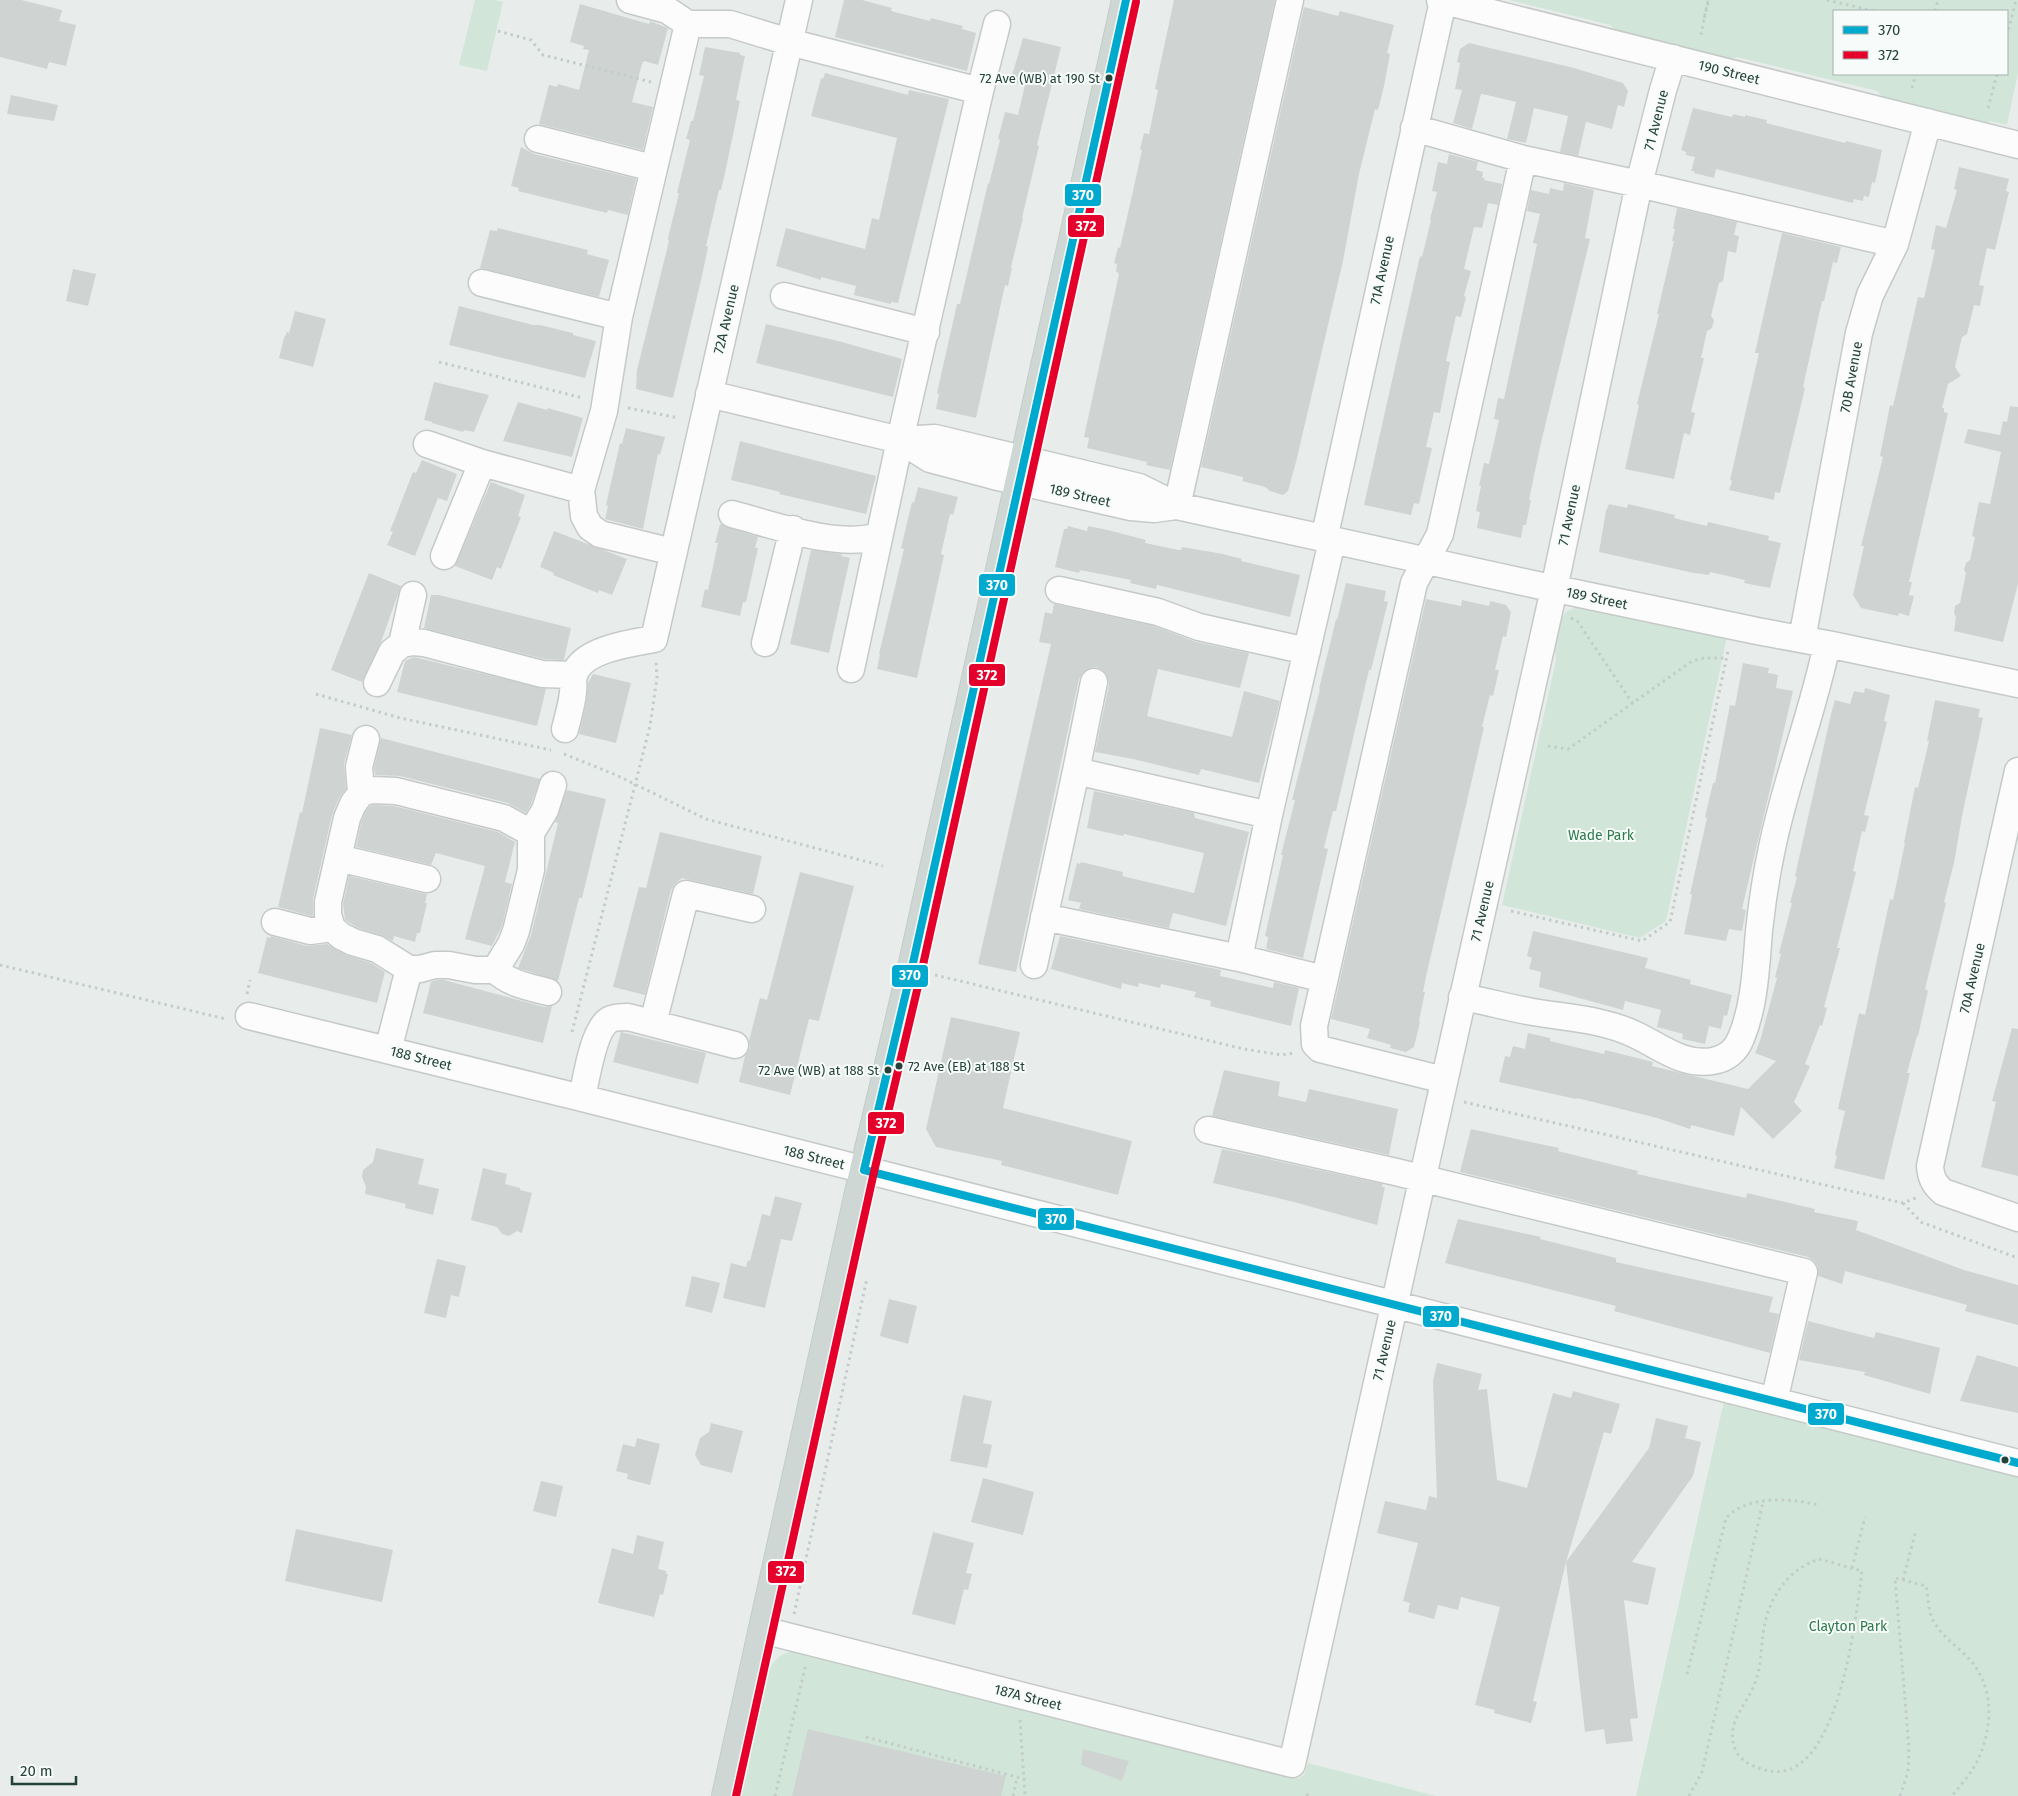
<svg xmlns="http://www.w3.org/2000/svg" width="2018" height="1796" font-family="'Fira Sans',sans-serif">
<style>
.green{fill:#d1e6d8;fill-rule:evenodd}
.building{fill:#cfd4d2}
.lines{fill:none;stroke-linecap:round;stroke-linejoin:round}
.minor-casing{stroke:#c5cac8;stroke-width:29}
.major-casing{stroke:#c3ccc9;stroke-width:30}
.path{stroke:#c3ccca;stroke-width:3;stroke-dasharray:2.5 4;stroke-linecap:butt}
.minor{stroke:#fcfcfc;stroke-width:26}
.major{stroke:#cfd7d5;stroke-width:28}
.bus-1-casing{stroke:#f7fbf9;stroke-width:11}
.bus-2-casing{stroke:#f7fbf9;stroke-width:11}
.bus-1{stroke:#00a9ce;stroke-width:8}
.bus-2{stroke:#e4002b;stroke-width:8}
.bus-dot{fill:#24423a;stroke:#f7fbf9;stroke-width:2}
.labels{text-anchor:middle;stroke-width:4;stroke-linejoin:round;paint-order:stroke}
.bus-label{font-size:13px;fill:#24423a;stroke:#f7fbf9;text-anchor:end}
.street-label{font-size:14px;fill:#24423a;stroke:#f7fbf9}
.park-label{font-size:14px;fill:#2d7a4b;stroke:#f7fbf9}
.line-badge{stroke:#f7fbf9;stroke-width:2}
.badge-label{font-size:14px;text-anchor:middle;font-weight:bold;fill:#fff}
</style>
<rect width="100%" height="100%" fill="#e8edeb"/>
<!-- green -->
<path class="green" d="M475 0H495L503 2 487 71 459 65Z
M1509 0H2018V73L2007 125 1990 121 1982 125 1883 98 1877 91 1737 57 1727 60 1620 33 1610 25ZM1834 11H2007V74H1834Z
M1580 606 1727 637 1666 921 1640 938 1502 905 1556 660 1554 643 1559 621 1567 611Z
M1724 1401 2018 1475V1796H1636Z
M792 1651 802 1652 1299 1778 1304 1775 1308 1763 1436 1796H740L768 1672C773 1661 780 1654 792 1651Z"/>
<!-- building -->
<path class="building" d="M0 0H21L62 10 59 21 76 25 66 66 49 62 47 69 0 57Z
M844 0H862L892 8 891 11 930 21 931 18 963 26 962 29 976 33 967 71 835 37Z
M1174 0H1275L1170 470 1146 465 1147 462 1087 448 1089 438 1084 437 1119 274 1116 271 1117 264 1114 263 1118 247 1120 248 1133 191 1142 150 1140 149 1144 133 1149 134 1158 90 1155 89Z
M580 4 649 24 650 21 668 28 658 65 644 61 642 64 632 102 653 107 643 150 539 124 549 85 557 87 558 84 579 90 589 50 583 49 584 46 570 42Z
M1304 7 1338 16 1340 11 1394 25 1387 53 1390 54 1384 86 1378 110 1375 109 1359 174 1343 261 1296 462 1288 491 1283 495 1270 491 1265 487 1242 481 1243 477 1201 467Z
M1023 38 1061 47 1037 145 1039 146 1022 218H1023L1011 267 1012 268 1008 286 1005 285 976 418 936 409 939 394 937 393 957 304H960L988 183 989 184 1000 140 998 139 1005 112 1018 115 1025 85 1010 82Z
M1469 43 1574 68 1623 83 1628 91 1624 107 1618 105 1612 129 1586 122 1578 156 1560 152 1568 116 1534 108 1526 143 1507 139 1516 102 1487 95 1481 94 1472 129 1453 123 1462 90 1455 89 1459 69 1460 63 1457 62 1460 49Z
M705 47 740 53V55L745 56 736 100 740 101 725 173 721 190H719L706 246 708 247 702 276 673 398 636 389 637 370 669 241 668 240V238L679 193H677L690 140 686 139 691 121H693L704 76 699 75Z
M825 73 908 95 909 90 949 99 898 303 891 302V304L854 295 856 286 821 277V280L776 266 786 228 865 249 872 218 879 220 897 138 811 116 821 78 823 79Z
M11 95 58 105 54 121 7 114Z
M1693 108 1732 117 1733 114 1745 117V115L1767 120 1766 123 1845 143 1846 141 1882 150 1875 183 1872 182 1869 197 1864 196 1863 201 1854 199 1853 203 1716 169 1714 178 1694 173V171H1691L1695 157 1686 155V152L1681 150Z
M521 147 534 154 636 179 628 215 608 210 607 213 518 191 519 188 511 186Z
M1449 154 1478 162 1476 170 1483 172 1482 178H1485L1484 180 1502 184 1498 205 1488 203 1482 228 1474 227 1464 269 1471 271 1464 296 1466 297 1461 317 1456 316 1446 361 1450 362 1440 413 1434 412 1426 447 1432 448 1419 504 1414 503 1411 515 1364 505 1420 256 1422 257 1431 220 1430 219 1437 192 1432 191 1438 162 1447 164Z
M1959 167 2009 179 2006 191 2009 192 1995 250 1987 248 1979 285 1984 286 1980 306 1974 305 1967 334 1962 337 1955 367 1961 376 1948 384 1942 408H1944V412L1948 413 1909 582H1912L1909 595 1914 596 1909 616 1899 613 1898 616 1861 608 1853 595 1864 546H1861L1883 457 1880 456 1890 405 1893 406 1918 297 1924 298 1935 250 1931 249 1936 225 1946 228 1957 190 1954 189Z
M1564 183 1594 190 1585 238 1590 239 1540 447 1529 500H1531L1526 525H1523L1521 538 1477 528 1480 512 1476 511 1481 486H1479L1484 463 1489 464 1499 420 1494 419 1498 398 1504 399 1537 244 1533 243 1540 214 1527 211 1531 190 1549 194 1550 188 1563 191Z
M1677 208 1737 222 1734 235 1739 236 1736 253 1728 251 1723 281 1719 283 1711 316 1714 320 1712 328 1707 331 1701 358H1704L1691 412 1695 413 1690 435 1684 433 1674 479 1625 469 1639 405 1637 404 1659 314H1657L1674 241H1672L1675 229H1673Z
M498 228 588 250 587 254 609 260 599 297 480 268 490 230 497 231Z
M1782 233 1841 247 1837 263 1833 262 1824 301H1822L1803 387 1805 388 1780 493 1775 492 1774 500 1729 490 1732 481 1730 480 1759 353H1755Z
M73 269 96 274 88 306 66 301Z
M459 306 533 325H540L573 333V335L596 341 585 378 449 345Z
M295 311 326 319 313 367 279 358 284 338 287 332 289 333Z
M766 324 842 342 902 359 893 397 756 363Z
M434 382 489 395 474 432 464 430 463 432 432 423V422L424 420Z
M518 402 547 410 548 408 583 418 572 457 503 441Z
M2010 406 2018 407V584L2003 642 1954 631 1956 617 1954 613 1955 606 1960 603 1966 573 1964 570 1966 563 1970 560 1975 537 1972 536 1979 502 1990 504 2001 452 1964 443 1968 429 2000 435 2003 421 2007 422Z
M626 428 665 437 660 455 658 454 643 529 605 519 608 506 606 505 620 443 622 444Z
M740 441 876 476 866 514 779 494 780 492 731 480Z
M422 460 457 474 447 501 438 498 415 556 387 545 393 532 390 531 413 472 416 473Z
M491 482 525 495 518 516 521 517 501 569 497 567 492 580 455 566Z
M918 487 958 497 953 515 950 514 941 554 944 555 917 678 877 669 880 654H879L904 549 901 548 912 502 914 503Z
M1609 504 1627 508 1628 504 1675 515 1674 518 1707 526 1708 522 1769 536 1768 540 1781 543 1770 588 1744 583 1745 580 1710 572 1709 575 1694 573 1599 552 1606 511Z
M720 524 758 537 755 548H758L746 602H743L740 616 701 607 705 589 708 590 718 543H715Z
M1068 526 1087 531 1088 526 1108 530 1146 540 1145 543 1179 550H1181L1182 547 1223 554 1242 559 1241 561 1300 575 1290 617 1157 585 1156 589 1130 583 1131 580 1080 570 1079 573 1055 567 1064 529H1067Z
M554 531 627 559 612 595 599 590 598 593 553 575 554 573 540 567Z
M811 550 842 554 841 556 850 558 829 653 790 644Z
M369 573 401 586 381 642 362 682 331 670Z
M1346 583 1386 591 1384 601 1388 602 1371 670H1369L1336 811H1333L1324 848 1328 849 1303 958 1266 949 1268 937 1265 936 1283 855H1281L1295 800H1292L1320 689H1319L1336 619 1337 620Z
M431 595H439L571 628 564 660 544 659 424 628Z
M1426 599 1461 606 1462 600 1489 606 1490 601 1506 605 1511 612 1506 637 1503 636 1495 670H1499L1493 696 1490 695 1482 727H1484L1470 788 1427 972 1423 992H1425L1419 1021 1420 1022 1414 1047 1406 1052 1390 1048 1391 1045 1367 1038 1370 1029 1331 1019Z
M1054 604 1154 626 1196 642 1249 653 1240 688 1158 669 1147 716 1232 737 1244 691 1280 701 1259 783 1201 769 1199 775 1133 759 1095 752 1109 685 1108 678 1104 671 1097 667 1090 668 1083 672 1079 679 1016 972 978 964 1051 644 1039 642 1045 612 1052 614Z
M414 657 546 689 537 726 397 692 405 661Z
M1743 663 1769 668 1768 673 1778 675 1776 688 1793 691 1742 909 1746 910 1742 931 1729 929 1726 941 1684 934 1692 895 1690 894 1707 818 1705 817 1713 783H1715L1730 705 1735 706Z
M593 674 631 683 616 743 579 734 586 704 588 683Z
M1865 688 1890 695 1884 721 1887 722 1864 815 1869 816 1865 832 1862 831 1853 871 1856 872 1837 948H1840L1824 1007 1827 1008 1822 1026 1820 1025 1805 1064 1810 1066 1794 1102 1802 1111 1773 1139 1741 1107 1734 1136 1691 1125 1690 1129 1657 1118 1577 1098 1576 1099 1499 1082 1505 1056 1510 1057 1513 1046 1525 1049 1528 1033 1550 1038V1041L1604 1054 1605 1050 1653 1062 1652 1066 1748 1089 1776 1061 1755 1053 1760 1041 1777 978 1775 977 1781 954 1779 953 1792 903H1790L1797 877 1795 876 1831 714 1835 700 1850 704 1854 691 1864 693Z
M1935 700 1980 709 1978 717 1983 718 1962 816 1954 863 1944 902 1946 903 1925 989 1928 991 1918 1036H1917L1907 1073H1910L1884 1180 1834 1168 1837 1156 1835 1155 1845 1111 1838 1109 1859 1013 1865 1015 1890 899 1893 900 1905 843H1904L1915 787 1918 788 1929 741H1927Z
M320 728 352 735 344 764 346 789 339 798 332 815 313 899V915L311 916 278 907 300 812 302 813Z
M381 738 540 779 531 804 526 813 508 803 400 776 375 775 374 768Z
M567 790 606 799 582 898H579L558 981 518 968 531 935 558 823 555 822Z
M1094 791 1194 813 1195 818 1249 832 1226 926 1173 913 1169 928 1079 909 1081 903 1068 900 1077 863 1080 864 1081 862 1123 872 1122 876 1194 893 1204 853 1124 834 1123 836 1087 828Z
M374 805 394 806 498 832 515 842 505 882 512 884 502 926 492 946 465 939 485 866 436 853 431 865 356 847 361 823 366 811 370 806Z
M660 832 762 856 753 894 682 878 675 884 671 890 645 995 613 987 639 887 646 888Z
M800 872 854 886 819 1021 809 1019 790 1095 739 1082 745 1056 750 1048 749 1041 760 998 767 1000Z
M349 876 427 894 425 903H427L420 933H417L415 942 394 936 393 941 381 935 358 928 345 920 343 904Z
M1533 931 1648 958 1645 968 1691 980 1690 984 1732 995 1727 1016 1724 1015 1721 1029 1709 1026 1705 1044 1682 1039 1683 1034 1657 1027 1661 1010 1625 1001 1623 1010 1539 987 1541 972 1529 969 1532 958 1527 956Z
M271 936 307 946 327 944 346 955 371 963 385 972 377 1003 258 973 267 937 270 938Z
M1060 936 1221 970 1220 976 1273 988 1274 982 1299 988 1291 1026 1210 1006 1211 1001 1194 997 1196 992 1161 984 1160 988 1139 983 1138 987 1122 983 1121 989 1051 969Z
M437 980H444L544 1007 552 1006 543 1043 423 1013 431 982Z
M951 1017 1020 1032 1003 1108 1132 1141 1118 1195 1001 1165 1002 1161 936 1147 926 1129Z
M2012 1028 2018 1029V1176L1981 1167 1996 1102 1992 1101Z
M621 1032 706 1053 698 1084 613 1062Z
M1224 1070 1280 1082 1278 1096 1306 1102 1309 1089 1398 1109 1389 1155 1212 1116Z
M1471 1129 1559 1148 1558 1151 1638 1171 1637 1174 1746 1198 1747 1193 1815 1209 1814 1212 1858 1221 1856 1230 1964 1270 2018 1285V1325L1965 1311 1967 1305 1845 1271 1842 1284 1818 1276V1267L1814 1261 1808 1257 1460 1172Z
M376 1148 424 1159 418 1184 439 1189 433 1215 405 1208 406 1204 365 1194 366 1187 362 1177 363 1170 373 1162Z
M1222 1149 1383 1184 1382 1187H1385L1377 1225 1294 1202 1213 1183Z
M483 1168 507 1174 505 1184 520 1188V1190L532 1193 522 1233 517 1231 509 1236 502 1234 497 1227 471 1220Z
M775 1196 802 1203 792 1241 781 1239 765 1308 723 1298 731 1263 746 1267 748 1260 750 1261 762 1214 770 1216Z
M1458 1219 1541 1237 1540 1239 1616 1258V1262L1773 1297 1769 1312 1779 1314 1770 1353 1614 1311 1616 1306 1445 1263Z
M437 1259 466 1266 459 1297 451 1295 446 1318 424 1313Z
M692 1276 720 1283 712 1313 685 1306Z
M889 1299 917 1306 908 1344 880 1336Z
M1808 1321 1874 1338 1876 1332 1940 1348 1930 1394 1864 1375 1865 1372 1799 1360Z
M1977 1355 2018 1367V1413L1960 1401Z
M1437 1363 1482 1374 1478 1390 1487 1389 1497 1480 1527 1488 1553 1393 1571 1398 1573 1391 1620 1404 1611 1434 1604 1432 1566 1562 1649 1448 1656 1418 1688 1426 1685 1438 1701 1442 1693 1476 1632 1562 1656 1568 1648 1605 1624 1600 1638 1718 1630 1719 1633 1741 1606 1744 1604 1729 1585 1732 1566 1562 1533 1701 1537 1702 1531 1723 1494 1713 1495 1710 1475 1705 1500 1607 1461 1597 1458 1610 1438 1605 1434 1619 1408 1612 1410 1603 1403 1601 1418 1543 1377 1533 1385 1501 1426 1510 1429 1496 1437 1498 1433 1381Z
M963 1395 992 1401 983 1443 992 1445 987 1468 950 1461Z
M711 1423 743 1431 732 1473 701 1465 695 1455 700 1438 709 1432Z
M637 1438 660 1444 650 1485 627 1479 628 1474 616 1471 623 1444 635 1447Z
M983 1478 1034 1492 1023 1535 971 1522Z
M541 1481 563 1486 556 1517 533 1511Z
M296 1529 393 1550 382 1602 285 1581Z
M933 1532 974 1543 966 1573 972 1574 968 1590 964 1589 955 1625 912 1614Z
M637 1535 664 1542 658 1569 666 1571V1574H668L663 1595 660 1594 654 1617 598 1603 612 1548 633 1554Z
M808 1729 1006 1776 1001 1796H792Z
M1083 1749 1129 1761 1122 1781 1081 1765Z"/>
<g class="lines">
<defs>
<path id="minor" d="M630 0 667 10 688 24H730L789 42 980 91
M1440 0 2018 145
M1414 128 1523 159 1639 184 1895 244
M538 139 653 168
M482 283 619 317
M784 296 926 332
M709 394 900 440 935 438 1139 487 1177 506 1537 585 1757 631 1827 644 2018 684
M900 440 930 459 994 476 1131 507 1154 509 1176 506
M427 444 482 463 581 490
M1177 506 1290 0
M732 514C774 525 837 549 879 536
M1324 539 1443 1
M673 552 600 534 590 527 584 516 581 490 604 411 619 317 688 24
M444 556 482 463
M1059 590 1158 612 1199 627 1307 651
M1802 639 1859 333 1870 295 1895 244 1928 122
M765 643 793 529
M402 644 413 642 424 643 542 674 574 675
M851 669 900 440 980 91 997 24
M377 683 392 652 402 644 413 595
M565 729C568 717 572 704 573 692 574 685 572 679 575 673 584 649 632 643 654 639L799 0
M1076 771 1094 682
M2018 771 1930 1166C1931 1178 1934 1184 1943 1192L2018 1218
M361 793 372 790 396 791 504 818 531 833
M338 858 427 879
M1044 917 1239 958 1324 979
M275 922 310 931 332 928 341 936 353 942 377 949 409 969H420L435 965H449L475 970H495C510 984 529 987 548 992
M332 928 328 915V902L347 818 353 804 361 793 359 767 366 739
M1239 958 1269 815 1332 541
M1034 965 1076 771 1269 815
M495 970 511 944 516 931 531 870V833L545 810 553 785
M1462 997C1486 1001 1509 1008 1533 1012 1567 1018 1603 1019 1636 1035 1661 1047 1683 1066 1713 1061 1726 1059 1736 1051 1741 1038 1755 1005 1756 966 1759 931 1762 903 1766 876 1772 848 1786 779 1813 713 1827 644
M249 1016 582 1098 2018 1463
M653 1023 686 894 752 909
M388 1050 409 969
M1444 1080 1320 1049 1315 1044 1314 1026 1414 583 1440 534 1523 159
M582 1098C586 1080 593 1030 609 1020 614 1017 622 1017 628 1017L735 1045
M1208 1130 1396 1172 1804 1272 1774 1401
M763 1630 1292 1764 1554 589 1639 184 1663 90 1673 58"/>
<path id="major" d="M726 1796 864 1170 913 963 1126 0"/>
</defs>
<!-- minor casing -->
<use href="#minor" class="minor-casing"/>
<!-- major casing -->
<use href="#major" class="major-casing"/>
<!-- path -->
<path class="path" d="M1827 0 1874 11
M1708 3 1704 19 1708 0
M1935 11 1938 0
M498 31 531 40 543 55 651 82
M1701 35 1704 19
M2007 36 2016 0
M1912 88 1916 74
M1988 108 1997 74
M439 362 583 398
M628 408 679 418
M1571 618 1578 622 1633 704
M316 694 400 718 551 750
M1548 746 1568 749 1692 661 1704 658H1726
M564 754 616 775 706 819 883 866
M1511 911 1642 941 1670 922 1728 651
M0 965 226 1019
M935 975 1244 1049 1282 1055 1294 1053
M247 994 250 980
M572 1032 650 726 657 678 656 662
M1464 1102 1903 1203 1918 1197
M1903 1203 1921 1222 2018 1258
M1819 1559 1862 1571C1856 1616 1839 1784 1769 1771 1756 1768 1740 1762 1735 1749 1725 1722 1747 1705 1755 1683 1761 1667 1761 1650 1763 1634 1767 1601 1786 1570 1819 1559Z
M1852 1568 1865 1517
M1903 1580 1916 1530
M794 1614 867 1278
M1687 1674 1726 1518C1747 1495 1791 1498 1818 1505
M1020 1720 1025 1796
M866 1737 1024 1779
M775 1796 806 1664
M1013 1796 1017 1777
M1307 1796 1308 1791
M1689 1796 1702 1772 1763 1502
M1900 1796 1908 1772 1909 1749 1895 1578 1926 1586C1928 1596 1928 1606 1931 1616 1938 1634 1959 1647 1971 1661 1997 1692 1992 1736 1973 1769 1967 1778 1959 1787 1952 1796"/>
<!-- minor -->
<use href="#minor" class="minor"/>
<!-- major -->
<use href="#major" class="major"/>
<defs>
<path id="bus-1" d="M864 1170 913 963 1126 0
M864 1170 2018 1463"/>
<path id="bus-2" d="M736 1796 874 1172 923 965 1136 2"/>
</defs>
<!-- bus-1 casing -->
<use href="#bus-1" class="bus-1-casing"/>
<!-- bus-2 casing -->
<use href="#bus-2" class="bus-2-casing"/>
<!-- bus-1 -->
<use href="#bus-1" class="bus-1"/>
<!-- bus-2 -->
<use href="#bus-2" class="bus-2"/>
</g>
<!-- markers -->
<g class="bus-dot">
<circle cx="1109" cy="78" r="4.5"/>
<circle cx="899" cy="1066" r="4.5"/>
<circle cx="888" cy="1070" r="4.5"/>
<circle cx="2005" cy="1460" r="4.5"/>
</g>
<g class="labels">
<!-- bus labels -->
<g class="bus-label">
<text x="1100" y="83">72 Ave (WB) at 190 St</text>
<text x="908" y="1071" text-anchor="start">72 Ave (EB) at 188 St</text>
<text x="879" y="1075">72 Ave (WB) at 188 St</text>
</g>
<!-- street labels -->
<g class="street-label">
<text transform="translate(1729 72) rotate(14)" y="5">190 Street</text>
<text transform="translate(1656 120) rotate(-76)" y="5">71 Avenue</text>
<text transform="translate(1382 270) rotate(-78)" y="5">71A Avenue</text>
<text transform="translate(726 319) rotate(-77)" y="5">72A Avenue</text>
<text transform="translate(1851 377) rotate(-80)" y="5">70B Avenue</text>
<text transform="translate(1080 495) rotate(13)" y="5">189 Street</text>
<text transform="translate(1569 515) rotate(-78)" y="5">71 Avenue</text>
<text transform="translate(1597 598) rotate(12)" y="5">189 Street</text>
<text transform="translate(1482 911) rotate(-77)" y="5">71 Avenue</text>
<text transform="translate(1972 978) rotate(-77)" y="5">70A Avenue</text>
<text transform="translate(421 1058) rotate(14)" y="5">188 Street</text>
<text transform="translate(814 1157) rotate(14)" y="5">188 Street</text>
<text transform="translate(1384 1350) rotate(-77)" y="5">71 Avenue</text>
<text transform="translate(1028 1697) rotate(14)" y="5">187A Street</text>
</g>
<!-- park labels -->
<g class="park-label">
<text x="1601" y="840">Wade Park</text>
<text x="1848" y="1631">Clayton Park</text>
</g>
</g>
<g class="line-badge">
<rect x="1064" y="183" width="38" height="24" rx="5" fill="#00a9ce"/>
<rect x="1067" y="214" width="38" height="24" rx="5" fill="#e4002b"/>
<rect x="978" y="573" width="38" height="24" rx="5" fill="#00a9ce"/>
<rect x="968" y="663" width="38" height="24" rx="5" fill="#e4002b"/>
<rect x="891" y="964" width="38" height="24" rx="5" fill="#00a9ce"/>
<rect x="867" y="1111" width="38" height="24" rx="5" fill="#e4002b"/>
<rect x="1037" y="1207" width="38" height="24" rx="5" fill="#00a9ce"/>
<rect x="1422" y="1305" width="38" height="23" rx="5" fill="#00a9ce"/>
<rect x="1807" y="1402" width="38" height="24" rx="5" fill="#00a9ce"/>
<rect x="767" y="1560" width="38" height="24" rx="5" fill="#e4002b"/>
</g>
<g class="badge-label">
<text x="1083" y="200">370</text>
<text x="1086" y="231">372</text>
<text x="997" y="590">370</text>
<text x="987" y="680">372</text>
<text x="910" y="980">370</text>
<text x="886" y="1128">372</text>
<text x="1056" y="1224">370</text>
<text x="1441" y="1321">370</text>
<text x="1826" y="1419">370</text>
<text x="786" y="1576">372</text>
</g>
<!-- legend -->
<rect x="1833" y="10" width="175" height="65" fill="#f7fbf9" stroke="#a3b1ad"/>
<rect x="1843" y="26" width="25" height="8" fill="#00a9ce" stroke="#a3b1ad"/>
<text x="1878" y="35" font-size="15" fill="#24423a">370</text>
<rect x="1843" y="51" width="25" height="8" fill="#e4002b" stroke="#a3b1ad"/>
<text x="1878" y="60" font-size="15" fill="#24423a">372</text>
<!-- scale -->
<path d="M12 1776v8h64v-8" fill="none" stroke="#24423a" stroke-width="2.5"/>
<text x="20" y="1776" font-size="15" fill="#24423a" stroke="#f7fbf9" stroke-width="4" paint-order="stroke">20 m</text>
</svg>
